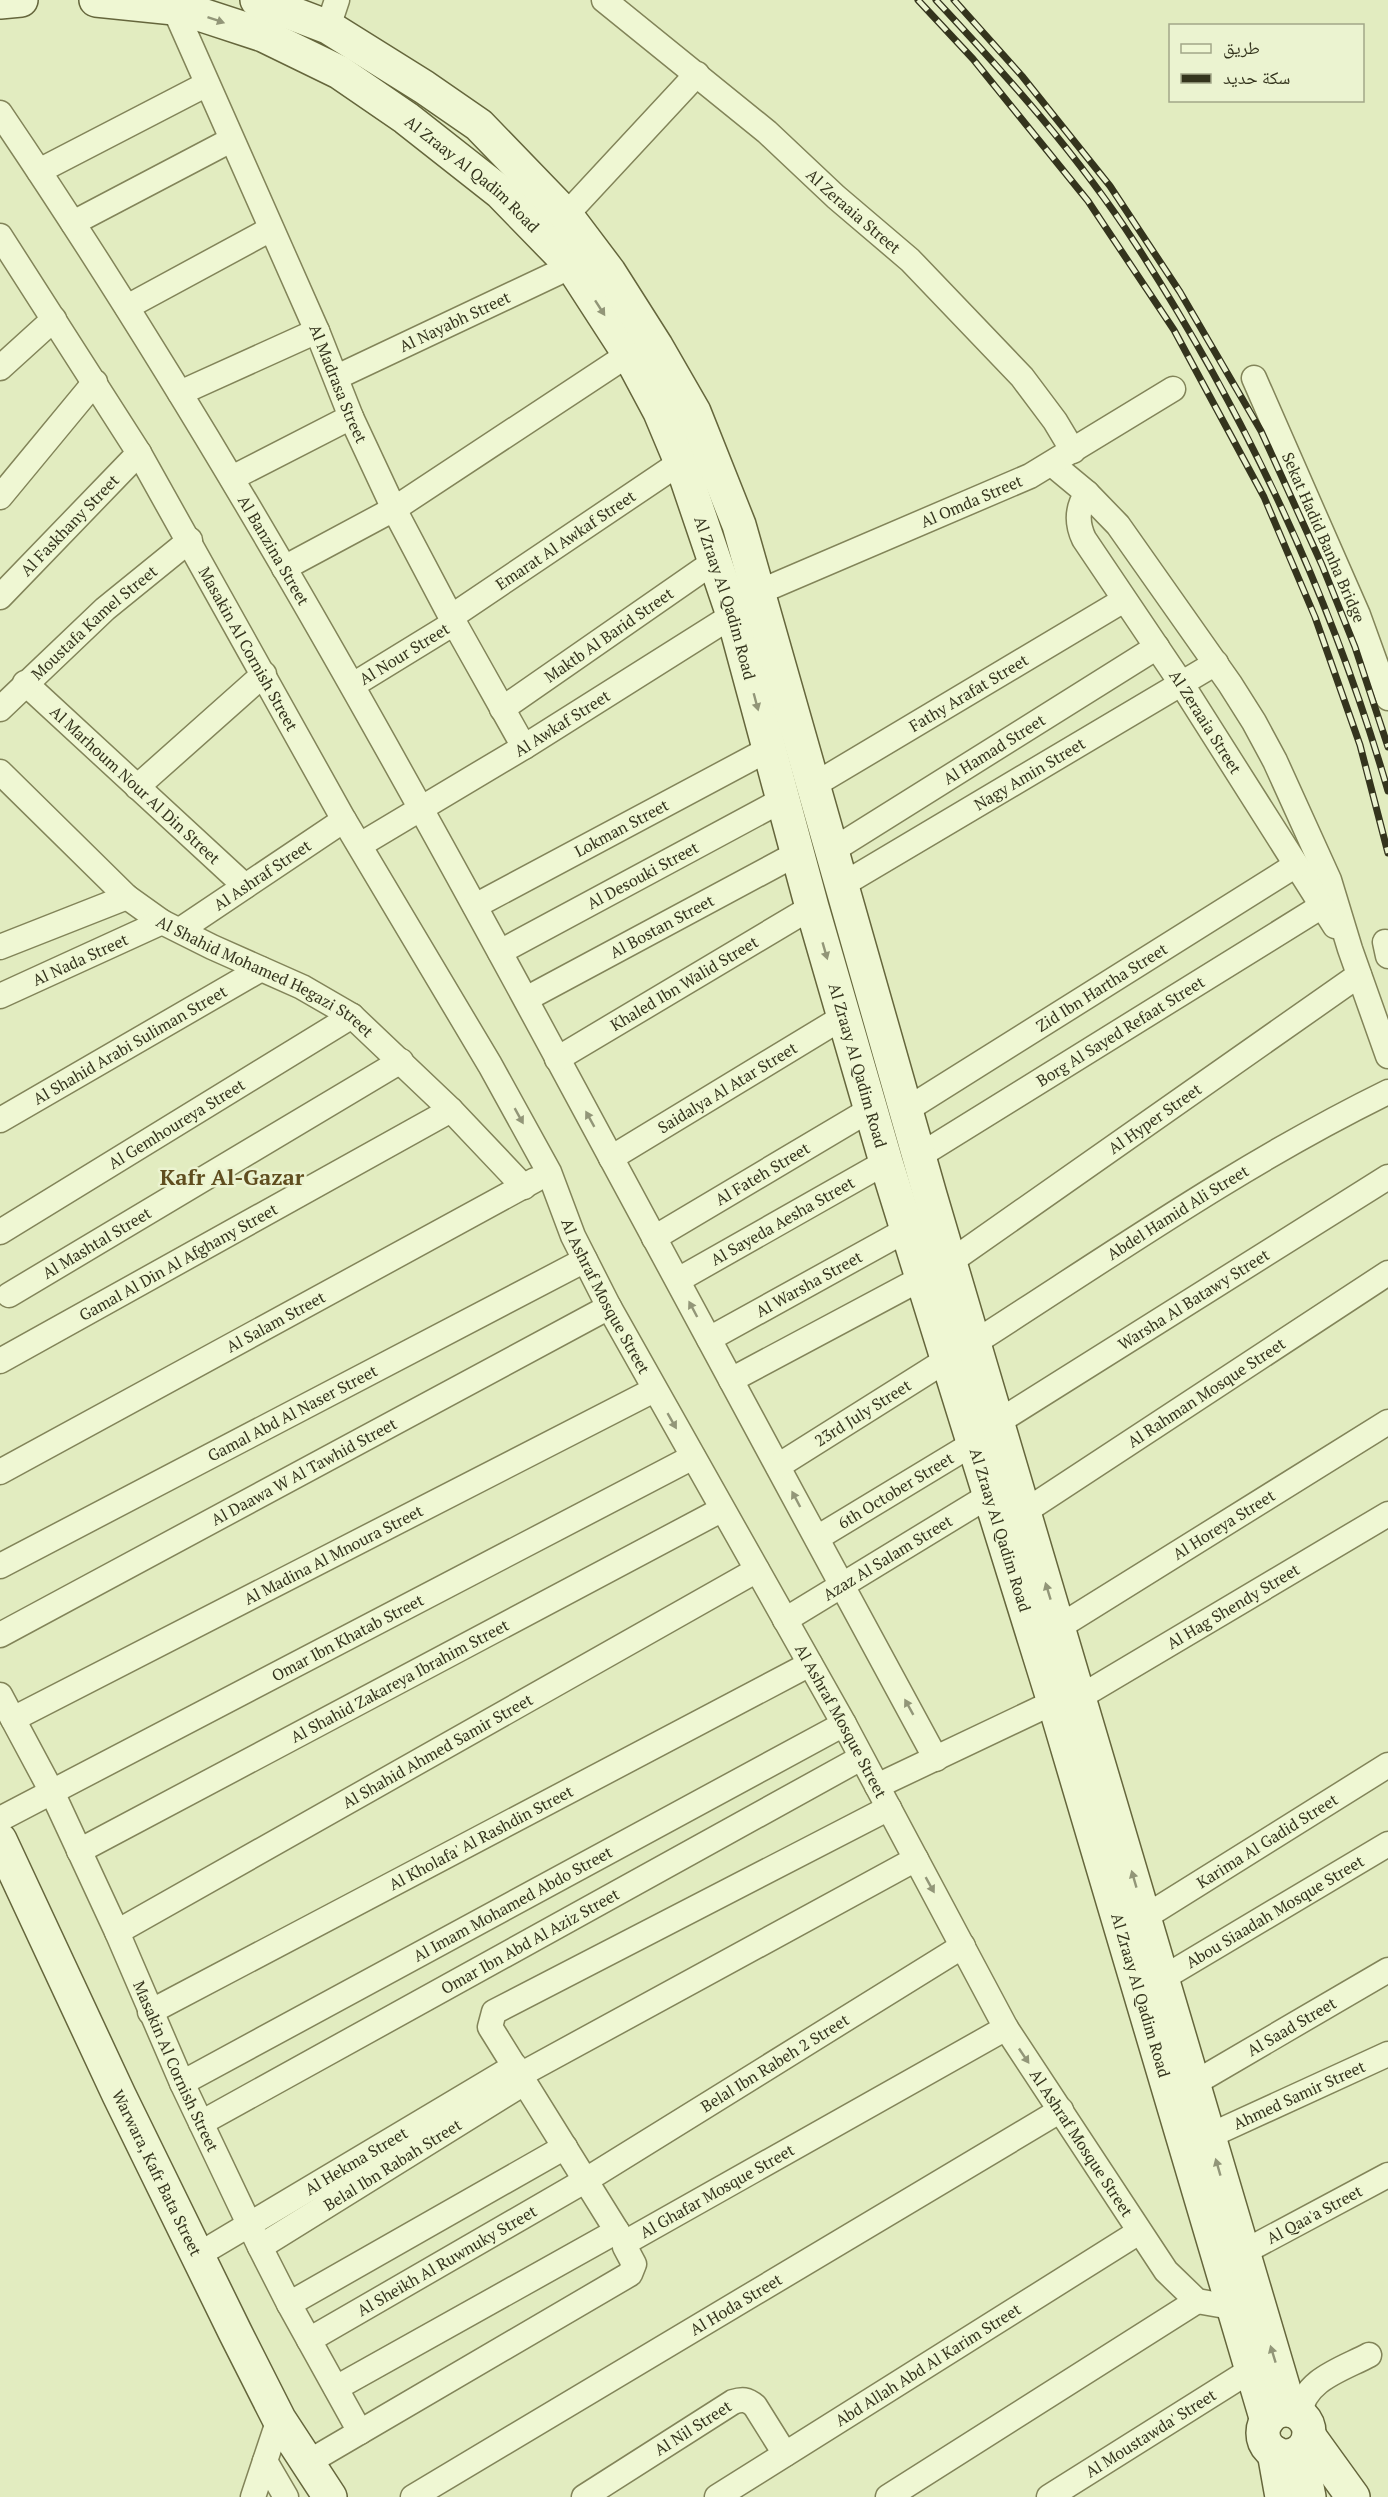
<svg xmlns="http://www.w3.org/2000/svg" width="1388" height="2497" font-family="'PT Serif','Noto Naskh Arabic',serif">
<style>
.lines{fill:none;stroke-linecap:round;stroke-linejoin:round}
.street-casing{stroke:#828459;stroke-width:27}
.secondary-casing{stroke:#65663c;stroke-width:36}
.street{stroke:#eff7d3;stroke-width:24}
.secondary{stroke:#eff7d3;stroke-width:33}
.rail-casing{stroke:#34341d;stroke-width:7}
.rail{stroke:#ebf3d0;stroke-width:4.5;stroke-dasharray:14;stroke-linecap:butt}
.oneway{fill:#929678}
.labels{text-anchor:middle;stroke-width:5;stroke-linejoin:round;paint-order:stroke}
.street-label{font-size:16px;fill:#34341d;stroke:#ebf3d0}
.district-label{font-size:22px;font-weight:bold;fill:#5f4d1e;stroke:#ebf3d0}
</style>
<rect width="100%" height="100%" fill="#e2ecc0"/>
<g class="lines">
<defs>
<g id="street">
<path id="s1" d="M604 0 767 132 836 197 910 260 1022 377 1055 421 1073 451"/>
<path id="s2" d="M174 8 317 331 351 417 394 509 451 617 524 747"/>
<path d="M328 27 337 0"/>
<path id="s3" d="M0 113C212 426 395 757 574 1089 694 1312 815 1536 936 1759"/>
<path d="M39 171 207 84"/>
<path d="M566 215 697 74"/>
<path d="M73 223 231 140"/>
<path id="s4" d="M0 236 139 453 344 820 490 1065 549 1172 573 1236 609 1307 844 1724 1006 2028 1166 2271 1197 2301 1248 2310"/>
<path d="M127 307 271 229"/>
<path d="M0 368 54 319"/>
<path id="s5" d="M337 377 572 266"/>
<path id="s6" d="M1254 378 1358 615 1388 698"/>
<path d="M180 393 317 331"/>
<path d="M1052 464 1087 493 1118 525 1230 684 1254 722 1275 761 1329 880 1350 949 1388 1056"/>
<path d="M232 478 351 417"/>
<path id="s7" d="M1087 493C1077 508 1076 522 1084 539L1181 683 1335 926"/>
<path d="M0 497 95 382"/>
<path d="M284 568 394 509 629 354"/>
<path id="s8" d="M759 592 1030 476 1173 389"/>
<path id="s9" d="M0 597 139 453"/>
<path id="s10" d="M451 617 681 462"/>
<path id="s11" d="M25 683 245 886"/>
<path id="s12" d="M353 685 454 623"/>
<path id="s13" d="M0 709 105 609 190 540"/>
<path id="s14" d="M502 709 715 561"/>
<path id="s15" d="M0 772 127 897 162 922 212 947 302 987 352 1016 451 1110 524 1187"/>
<path id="s16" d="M814 785 1124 600"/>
<path d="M137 787 264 674"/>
<path id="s17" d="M360 845 524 747 746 607"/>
<path id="s18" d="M833 850 1157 647"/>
<path id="s19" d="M842 885 1216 663"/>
<path id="s20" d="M475 906 769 749"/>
<path id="s21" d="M180 930 344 820"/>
<path d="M1385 942 1388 956"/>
<path d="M0 947 127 897"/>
<path id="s22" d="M500 952 784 799"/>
<path id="s23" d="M0 996 162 922"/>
<path id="s24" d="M526 999 798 853"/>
<path id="s25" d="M557 1059 812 907"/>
<path id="s26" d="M906 1110 1296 865"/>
<path id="s27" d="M0 1120 261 969"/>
<path id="s28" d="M919 1156 1322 906"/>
<path id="s29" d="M611 1158 845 1016"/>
<path id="s30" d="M0 1232 352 1016"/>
<path id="s31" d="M654 1238 871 1109"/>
<path id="s32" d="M950 1262 1359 975"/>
<path id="s33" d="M678 1280 886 1162"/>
<path id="s34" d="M9 1295 401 1061"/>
<path id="s35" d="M709 1339 908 1229"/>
<path id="s36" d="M974 1343C1110 1256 1243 1163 1388 1092"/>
<path id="s37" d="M0 1361 451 1110"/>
<path d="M731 1380 924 1277"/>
<path id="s38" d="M998 1422 1388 1177"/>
<path id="s39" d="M778 1466 948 1359"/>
<path id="s40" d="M0 1472 535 1180"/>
<path id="s41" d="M1024 1512 1388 1273"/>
<path id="s42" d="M817 1538 974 1443"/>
<path id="s43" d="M0 1566 585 1260"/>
<path id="s44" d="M785 1620 990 1495"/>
<path id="s45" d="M1059 1627 1388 1422"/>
<path id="s46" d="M0 1635 609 1307"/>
<path id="s47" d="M0 1695 52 1792 117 1932 182 2083 260 2247 289 2304 360 2432"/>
<path id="s48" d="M1080 1697 1388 1514"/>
<path id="s49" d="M13 1719 654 1390"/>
<path d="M877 1786 1054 1702"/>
<path id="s50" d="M0 1819 693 1457"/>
<path id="s51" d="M79 1851 721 1510"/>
<path id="s52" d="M1145 1917 1388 1765"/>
<path id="s53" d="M117 1932 757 1570"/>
<path id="s54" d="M1163 1978 1388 1844"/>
<path id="s55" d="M150 2012 810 1664"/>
<path d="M520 2075 916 1859"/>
<path id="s56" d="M182 2083 844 1724"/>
<path id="s57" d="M1193 2084 1388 1970"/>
<path id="s58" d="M201 2123 861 1758"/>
<path id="s59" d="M1209 2136 1388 2054"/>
<path d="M625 2244 490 2027 494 2012 889 1808"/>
<path id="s60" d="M260 2247 524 2083"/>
<path id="s61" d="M1242 2253 1388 2175"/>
<path id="s62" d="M198 2255 515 2066"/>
<path d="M289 2304 565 2147"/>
<path id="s63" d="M309 2340 586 2180 963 1946"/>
<path d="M336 2388 617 2231"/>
<path d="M1300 2414C1303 2380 1343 2369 1369 2355"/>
<path d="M265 2461 286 2497"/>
<path id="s64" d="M307 2463 630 2274 634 2264 625 2247 628 2241 1006 2028"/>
<path d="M253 2497 279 2419"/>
<path id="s65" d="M413 2497 1061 2110"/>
<path id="s66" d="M584 2497 733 2402C742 2399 747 2399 755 2406L785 2454"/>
<path id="s67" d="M717 2497 1139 2232"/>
<path d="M888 2497 1197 2301"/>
<path id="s68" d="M1049 2497 1251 2370"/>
</g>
<g id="secondary">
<path id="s69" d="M96 0 174 8 202 15 263 35 339 72 406 118 500 192 572 266 629 354 660 412 681 462 733 615 812 907 886 1162 1054 1702 1267 2421"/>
<path d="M257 0 328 27 424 87 479 125 566 215 609 272 656 346 694 412 739 525 930 1195 1290 2410"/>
<path d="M0 2 21 0"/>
<path id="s70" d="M0 1840 119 2095 235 2332 279 2419 330 2497"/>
<circle cx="1286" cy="2433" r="23"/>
<path d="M1309 2436 1353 2497"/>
<path d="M1274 2452 1282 2497"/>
<path d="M1300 2452 1309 2497"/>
</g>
</defs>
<!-- street casing -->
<use href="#street" class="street-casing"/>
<!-- secondary casing -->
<use href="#secondary" class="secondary-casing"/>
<!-- street -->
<use href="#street" class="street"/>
<!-- secondary -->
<use href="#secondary" class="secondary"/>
<defs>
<path id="rail" d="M918 0 973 59 1088 201 1174 330 1264 497 1315 617 1360 745 1388 853
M936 0C1007 76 1078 155 1135 243 1246 415 1331 595 1388 791
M954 0 1022 76 1110 186 1180 292 1261 431 1322 565 1355 647 1388 747"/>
</defs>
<!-- rail casing -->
<use href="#rail" class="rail-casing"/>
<!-- rail -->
<use href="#rail" class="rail"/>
</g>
<!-- one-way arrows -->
<defs><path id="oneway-solid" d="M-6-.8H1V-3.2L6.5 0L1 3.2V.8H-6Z" transform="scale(1.5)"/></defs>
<g class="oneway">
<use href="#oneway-solid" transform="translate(216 20) rotate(19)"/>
<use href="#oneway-solid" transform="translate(600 308) rotate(57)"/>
<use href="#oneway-solid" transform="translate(756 702) rotate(75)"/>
<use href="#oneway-solid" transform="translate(825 951) rotate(74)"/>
<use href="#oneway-solid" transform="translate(519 1116) rotate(61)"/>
<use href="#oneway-solid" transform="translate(590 1119) rotate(-119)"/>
<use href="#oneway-solid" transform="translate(693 1309) rotate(-118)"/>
<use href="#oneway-solid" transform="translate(672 1421) rotate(60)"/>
<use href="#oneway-solid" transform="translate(796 1499) rotate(-118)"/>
<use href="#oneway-solid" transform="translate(1048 1591) rotate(-107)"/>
<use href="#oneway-solid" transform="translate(909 1707) rotate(-119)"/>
<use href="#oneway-solid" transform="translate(1134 1879) rotate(-106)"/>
<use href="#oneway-solid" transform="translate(930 1885) rotate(61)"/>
<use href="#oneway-solid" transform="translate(1024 2056) rotate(56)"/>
<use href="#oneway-solid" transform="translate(1218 2167) rotate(-106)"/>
<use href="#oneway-solid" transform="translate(1273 2354) rotate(-107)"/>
</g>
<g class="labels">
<!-- street labels -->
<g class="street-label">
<text dy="6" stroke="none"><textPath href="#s69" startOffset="424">Al Zraay Al Qadim Road</textPath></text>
<text dy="6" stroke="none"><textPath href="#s1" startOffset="327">Al Zeraaia Street</textPath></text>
<text dy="6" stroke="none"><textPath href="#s5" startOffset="130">Al Nayabh Street</textPath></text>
<text dy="6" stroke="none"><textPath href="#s2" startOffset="410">Al Madrasa Street</textPath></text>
<text dy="6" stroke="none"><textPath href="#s8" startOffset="231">Al Omda Street</textPath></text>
<text dy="6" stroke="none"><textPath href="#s9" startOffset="100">Al Faskhany Street</textPath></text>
<text dy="6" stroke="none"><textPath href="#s6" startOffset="174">Sekat Hadid Banha Bridge</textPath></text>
<text dy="6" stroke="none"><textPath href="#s10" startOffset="138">Emarat Al Awkaf Street</textPath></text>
<text dy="6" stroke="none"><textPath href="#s3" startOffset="516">Al Banzina Street</textPath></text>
<text dy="6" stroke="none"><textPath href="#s69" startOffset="928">Al Zraay Al Qadim Road</textPath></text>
<text dy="6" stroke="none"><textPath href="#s13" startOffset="128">Moustafa Kamel Street</textPath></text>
<text dy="6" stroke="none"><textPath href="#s14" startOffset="130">Maktb Al Barid Street</textPath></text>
<text dy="6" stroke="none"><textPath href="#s4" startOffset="482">Masakin Al Cornish Street</textPath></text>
<text dy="6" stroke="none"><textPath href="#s12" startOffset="60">Al Nour Street</textPath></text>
<text dy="6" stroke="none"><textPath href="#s16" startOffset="180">Fathy Arafat Street</textPath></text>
<text dy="6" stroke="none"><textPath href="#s7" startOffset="268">Al Zeraaia Street</textPath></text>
<text dy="6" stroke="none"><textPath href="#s17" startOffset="236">Al Awkaf Street</textPath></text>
<text dy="6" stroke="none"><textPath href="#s18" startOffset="190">Al Hamad Street</textPath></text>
<text dy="6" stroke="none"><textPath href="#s19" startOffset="218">Nagy Amin Street</textPath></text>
<text dy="6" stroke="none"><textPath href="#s11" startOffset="150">Al Marhoum Nour Al Din Street</textPath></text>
<text dy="6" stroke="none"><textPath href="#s20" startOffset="166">Lokman Street</textPath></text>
<text dy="6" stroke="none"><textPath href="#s21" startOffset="99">Al Ashraf Street</textPath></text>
<text dy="6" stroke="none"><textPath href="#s22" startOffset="162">Al Desouki Street</textPath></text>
<text dy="6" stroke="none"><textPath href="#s24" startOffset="154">Al Bostan Street</textPath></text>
<text dy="6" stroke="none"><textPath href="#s23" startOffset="88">Al Nada Street</textPath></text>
<text dy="6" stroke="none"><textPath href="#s15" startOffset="338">Al Shahid Mohamed Hegazi Street</textPath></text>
<text dy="6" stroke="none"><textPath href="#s25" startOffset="148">Khaled Ibn Walid Street</textPath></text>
<text dy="6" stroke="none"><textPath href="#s26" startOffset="231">Zid Ibn Hartha Street</textPath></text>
<text dy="6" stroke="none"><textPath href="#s28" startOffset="237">Borg Al Sayed Refaat Street</textPath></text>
<text dy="6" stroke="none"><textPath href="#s27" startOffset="150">Al Shahid Arabi Suliman Street</textPath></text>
<text dy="6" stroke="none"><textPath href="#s69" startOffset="1414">Al Zraay Al Qadim Road</textPath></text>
<text dy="6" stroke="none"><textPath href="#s29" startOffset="136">Saidalya Al Atar Street</textPath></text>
<text dy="6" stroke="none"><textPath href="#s32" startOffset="250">Al Hyper Street</textPath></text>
<text dy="6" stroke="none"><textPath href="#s30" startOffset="207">Al Gemhoureya Street</textPath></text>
<text dy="6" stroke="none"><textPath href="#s31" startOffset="126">Al Fateh Street</textPath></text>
<text dy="6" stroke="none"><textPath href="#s36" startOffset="242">Abdel Hamid Ali Street</textPath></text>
<text dy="6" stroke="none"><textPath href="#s33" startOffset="120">Al Sayeda Aesha Street</textPath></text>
<text dy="6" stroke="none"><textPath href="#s34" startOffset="102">Al Mashtal Street</textPath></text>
<text dy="6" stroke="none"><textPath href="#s37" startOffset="204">Gamal Al Din Al Afghany Street</textPath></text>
<text dy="6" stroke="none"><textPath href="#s35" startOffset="114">Al Warsha Street</textPath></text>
<text dy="6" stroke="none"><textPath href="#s4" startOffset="1222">Al Ashraf Mosque Street</textPath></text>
<text dy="6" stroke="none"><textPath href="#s38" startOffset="231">Warsha Al Batawy Street</textPath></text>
<text dy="6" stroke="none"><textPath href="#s40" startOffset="314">Al Salam Street</textPath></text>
<text dy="6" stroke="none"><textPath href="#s41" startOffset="218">Al Rahman Mosque Street</textPath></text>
<text dy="6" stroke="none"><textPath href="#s43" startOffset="330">Gamal Abd Al Naser Street</textPath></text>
<text dy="6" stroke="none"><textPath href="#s39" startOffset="100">23rd July Street</textPath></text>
<text dy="6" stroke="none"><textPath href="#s46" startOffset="345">Al Daawa W Al Tawhid Street</textPath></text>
<text dy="6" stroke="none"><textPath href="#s42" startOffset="92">6th October Street</textPath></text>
<text dy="6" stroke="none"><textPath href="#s45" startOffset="194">Al Horeya Street</textPath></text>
<text dy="6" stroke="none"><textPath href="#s69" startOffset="1900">Al Zraay Al Qadim Road</textPath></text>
<text dy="6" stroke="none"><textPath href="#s49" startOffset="360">Al Madina Al Mnoura Street</textPath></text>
<text dy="6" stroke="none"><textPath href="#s44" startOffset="120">Azaz Al Salam Street</textPath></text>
<text dy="6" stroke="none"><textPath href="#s48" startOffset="178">Al Hag Shendy Street</textPath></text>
<text dy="6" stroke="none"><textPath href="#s50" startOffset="392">Omar Ibn Khatab Street</textPath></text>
<text dy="6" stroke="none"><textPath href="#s51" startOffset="363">Al Shahid Zakareya Ibrahim Street</textPath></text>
<text dy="6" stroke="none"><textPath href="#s4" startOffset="1708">Al Ashraf Mosque Street</textPath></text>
<text dy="6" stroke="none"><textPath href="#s53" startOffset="368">Al Shahid Ahmed Samir Street</textPath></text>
<text dy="6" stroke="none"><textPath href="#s55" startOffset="374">Al Kholafa' Al Rashdin Street</textPath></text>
<text dy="6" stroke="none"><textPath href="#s52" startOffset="144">Karima Al Gadid Street</textPath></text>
<text dy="6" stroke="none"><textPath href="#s56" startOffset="376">Al Imam Mohamed Abdo Street</textPath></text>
<text dy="6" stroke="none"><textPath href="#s54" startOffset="130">Abou Siaadah Mosque Street</textPath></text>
<text dy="6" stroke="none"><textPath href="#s58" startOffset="376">Omar Ibn Abd Al Aziz Street</textPath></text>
<text dy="6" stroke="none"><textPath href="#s69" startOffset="2386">Al Zraay Al Qadim Road</textPath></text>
<text dy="6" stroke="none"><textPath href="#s57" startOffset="114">Al Saad Street</textPath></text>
<text dy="6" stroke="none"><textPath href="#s63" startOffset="542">Belal Ibn Rabeh 2 Street</textPath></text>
<text dy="6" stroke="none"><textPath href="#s47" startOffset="411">Masakin Al Cornish Street</textPath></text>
<text dy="6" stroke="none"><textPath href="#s59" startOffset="99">Ahmed Samir Street</textPath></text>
<text dy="6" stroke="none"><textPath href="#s4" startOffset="2194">Al Ashraf Mosque Street</textPath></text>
<text dy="6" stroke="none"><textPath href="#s62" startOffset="184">Al Hekma Street</textPath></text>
<text dy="6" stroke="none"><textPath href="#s60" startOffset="156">Belal Ibn Rabah Street</textPath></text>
<text dy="6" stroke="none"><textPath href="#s70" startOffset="368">Warwara, Kafr Bata Street</textPath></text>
<text dy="6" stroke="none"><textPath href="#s64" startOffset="513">Al Ghafar Mosque Street</textPath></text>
<text dy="6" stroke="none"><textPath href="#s61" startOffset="82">Al Qaa'a Street</textPath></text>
<text dy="6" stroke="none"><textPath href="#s63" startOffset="159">Al Sheikh Al Ruwnuky Street</textPath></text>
<text dy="6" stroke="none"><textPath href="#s65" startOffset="376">Al Hoda Street</textPath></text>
<text dy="6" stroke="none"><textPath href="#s67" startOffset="249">Abd Allah Abd Al Karim Street</textPath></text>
<text dy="6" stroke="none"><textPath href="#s66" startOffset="129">Al Nil Street</textPath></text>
<text dy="6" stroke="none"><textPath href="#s68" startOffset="120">Al Moustawda' Street</textPath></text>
</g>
<!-- district labels -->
<g class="district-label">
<text x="232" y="1185">Kafr Al-Gazar</text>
</g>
</g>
<!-- legend -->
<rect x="1169" y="24" width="195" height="78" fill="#ebf3d0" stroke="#a2a788" stroke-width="1.5"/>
<rect x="1181" y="44" width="30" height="9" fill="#eff7d3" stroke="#a2a788" stroke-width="1.5"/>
<text x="1223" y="54" font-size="18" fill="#34341d">طريق</text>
<rect x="1181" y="74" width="30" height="9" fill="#34341d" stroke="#a2a788" stroke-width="1.5"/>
<text x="1223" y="84" font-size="18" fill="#34341d">سكة حديد</text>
</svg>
